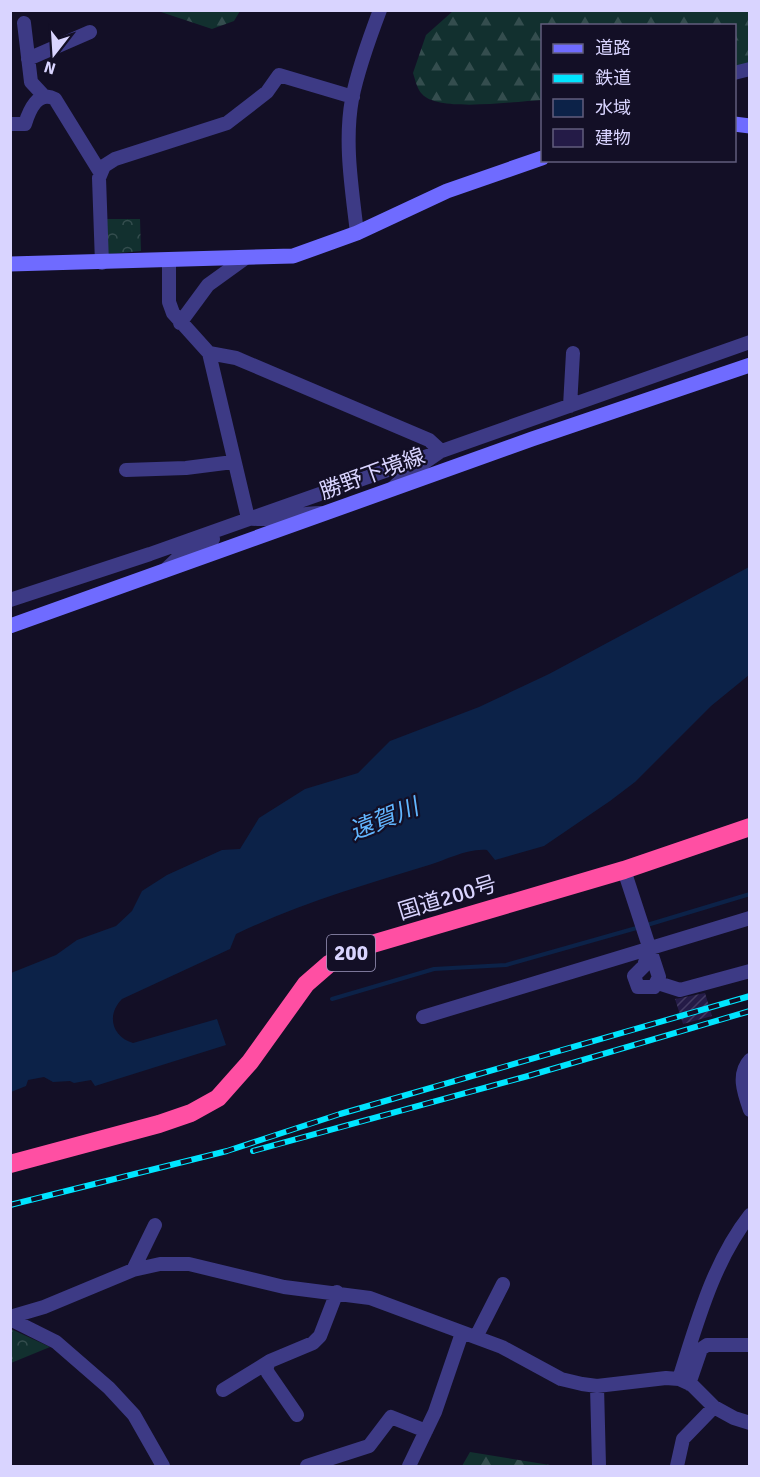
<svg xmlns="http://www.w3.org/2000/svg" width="760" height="1477" font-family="Signika,'Noto Sans JP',sans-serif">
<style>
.forest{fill:url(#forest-firs)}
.park{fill:url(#park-crowns)}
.water{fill:#0c2248}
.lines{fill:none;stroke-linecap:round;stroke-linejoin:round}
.stream{stroke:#0c2248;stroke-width:4}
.building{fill:url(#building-hatch)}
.street{stroke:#3d3a85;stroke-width:14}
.secondary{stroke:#6f6bff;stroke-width:15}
.highway{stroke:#ff4fa3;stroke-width:18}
.rail-casing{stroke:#00e5ff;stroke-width:6}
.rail{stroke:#130f26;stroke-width:4;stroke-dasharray:11;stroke-linecap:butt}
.labels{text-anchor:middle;stroke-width:4.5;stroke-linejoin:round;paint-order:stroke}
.shield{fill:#130f26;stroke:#9e99be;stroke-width:1.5}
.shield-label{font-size:21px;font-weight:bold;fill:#d9d4ff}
.street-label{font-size:22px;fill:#d9d4ff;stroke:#130f26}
.water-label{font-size:24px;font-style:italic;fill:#62b6ff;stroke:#130f26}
</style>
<defs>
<pattern id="forest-firs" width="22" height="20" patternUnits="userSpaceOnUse" patternTransform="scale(1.5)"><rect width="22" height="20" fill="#12302f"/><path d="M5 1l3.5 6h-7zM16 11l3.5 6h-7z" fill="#344d4e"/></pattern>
<pattern id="park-crowns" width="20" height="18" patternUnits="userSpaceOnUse" patternTransform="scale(1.5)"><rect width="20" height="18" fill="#12302f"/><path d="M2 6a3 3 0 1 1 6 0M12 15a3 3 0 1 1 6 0" fill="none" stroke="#344d4e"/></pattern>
<pattern id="building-hatch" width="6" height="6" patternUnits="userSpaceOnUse" patternTransform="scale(1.5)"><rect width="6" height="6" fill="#241b47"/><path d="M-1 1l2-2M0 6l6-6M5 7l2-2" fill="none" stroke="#433b63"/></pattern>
</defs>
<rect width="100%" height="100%" fill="#130f26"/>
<!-- forest -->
<path class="forest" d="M158 11H240L234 21 212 29Z
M453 11H749V66L735 71 734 26H542V100C518 101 438 113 422 94 417 89 415 79 413 73L426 35Z
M470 1452 556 1466H462Z"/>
<!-- park -->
<path class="park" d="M106 219H140L141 251 108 254Z
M11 1329 50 1347 11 1363Z"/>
<!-- water -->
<path class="water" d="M749 567V675L711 706 635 782 610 801 544 846 495 860 487 850C468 848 446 860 429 865 364 885 298 904 236 934L230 949 122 999C106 1015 112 1037 133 1043L217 1019 226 1045 95 1086 91 1080 74 1083 70 1081 53 1082 44 1077 28 1080 26 1086 11 1092V973L56 955 77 940 116 926 132 911 142 891 167 875 222 850 240 849 259 818 305 789 358 773 390 741 479 707 549 674Z"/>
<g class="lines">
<!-- stream -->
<path class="stream" d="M647 925 750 894
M332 999 434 969 506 965 640 927"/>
</g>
<!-- building -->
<path class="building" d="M705 993 712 1016 683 1024 675 999Z"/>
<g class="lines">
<!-- street -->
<path class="street" d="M24 23 31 82 44 96
M28 59 90 32
M734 73 750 69
M10 124H25C29 111 38 89 55 99L100 172
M357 233C352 189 344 143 352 99 358 69 369 39 380 10
M169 260V302L173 313 209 353 248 518C271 522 297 513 321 513
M102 263 99 178 104 166 115 159 227 123 267 92 279 75 353 97
M180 323 208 285 244 259
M209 353 236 358 429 440 441 451 405 476 392 489
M570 406 573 353
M126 470 186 468 233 462
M164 571 182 554 213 539
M10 600 150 554 750 342
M624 870 659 977 654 987H638L634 976 644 966 649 949
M658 983 680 990 750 971
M423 1017 750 918
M750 1060C737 1074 744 1093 750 1110
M133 1270 155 1225
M10 1317 44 1307 133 1270 160 1264H189L284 1287 370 1298 502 1347 561 1379 582 1384 597 1386 666 1378 679 1379 692 1385 714 1407 734 1418 750 1423
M10 1319 56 1342 109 1388 134 1415 163 1466
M476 1337 503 1284
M679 1379C697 1323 713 1262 750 1215
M689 1384 701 1349 707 1345H750
M597 1386 599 1466
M223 1390 270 1361
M297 1415 268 1373 266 1367 270 1361 313 1343 320 1336 337 1292
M307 1466 369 1446 391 1417 426 1431
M409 1466 435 1412 462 1333
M677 1466 683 1439 714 1407"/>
<!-- secondary -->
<path class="secondary" d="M734 124 750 126
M10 264 293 256 357 233 447 191 542 158
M10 626 532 439 750 365"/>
<!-- highway -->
<path class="highway" d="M10 1164 159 1124 191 1113 218 1098 250 1062 306 984 329 964 362 947 624 870 750 827"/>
<defs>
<path id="rail" d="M253 1151 528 1076 750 1011
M10 1205 227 1151 340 1114 750 996"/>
</defs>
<!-- rail casing -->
<use href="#rail" class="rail-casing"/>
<!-- rail -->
<use href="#rail" class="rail"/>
</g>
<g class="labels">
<!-- shield labels -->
<rect class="shield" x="327" y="935" width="48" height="36" rx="4.5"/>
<g class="shield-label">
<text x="351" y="960">200</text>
</g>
<!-- street labels -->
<g class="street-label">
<text transform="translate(372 473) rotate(-20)" y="8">勝野下境線</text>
<text transform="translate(447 897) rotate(-17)" y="8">国道200号</text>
</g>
<!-- water labels -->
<g class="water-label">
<text transform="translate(384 819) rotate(-22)" y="8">遠賀川</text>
</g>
</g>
<!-- border -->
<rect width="760" height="1477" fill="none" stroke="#d9d4ff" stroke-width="24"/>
<!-- legend -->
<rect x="541" y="24" width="195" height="138" fill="#130f26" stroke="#625e7d" stroke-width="1.5"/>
<rect x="553" y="44" width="30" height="9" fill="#6f6bff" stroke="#625e7d" stroke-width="1.5"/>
<text x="595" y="54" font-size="18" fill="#d9d4ff">道路</text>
<rect x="553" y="74" width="30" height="9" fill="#00e5ff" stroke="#625e7d" stroke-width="1.5"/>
<text x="595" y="84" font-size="18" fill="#d9d4ff">鉄道</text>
<rect x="553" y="99" width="30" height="18" fill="#0c2248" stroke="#625e7d" stroke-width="1.5"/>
<text x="595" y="114" font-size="18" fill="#d9d4ff">水域</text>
<rect x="553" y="129" width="30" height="18" fill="#241b47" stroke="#625e7d" stroke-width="1.5"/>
<text x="595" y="144" font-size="18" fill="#d9d4ff">建物</text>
<!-- north arrow -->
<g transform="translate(54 54) rotate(197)" stroke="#130f26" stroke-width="4.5" paint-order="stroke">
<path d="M0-4.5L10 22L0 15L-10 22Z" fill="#d9d4ff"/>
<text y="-9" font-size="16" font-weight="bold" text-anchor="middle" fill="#d9d4ff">N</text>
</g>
</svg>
